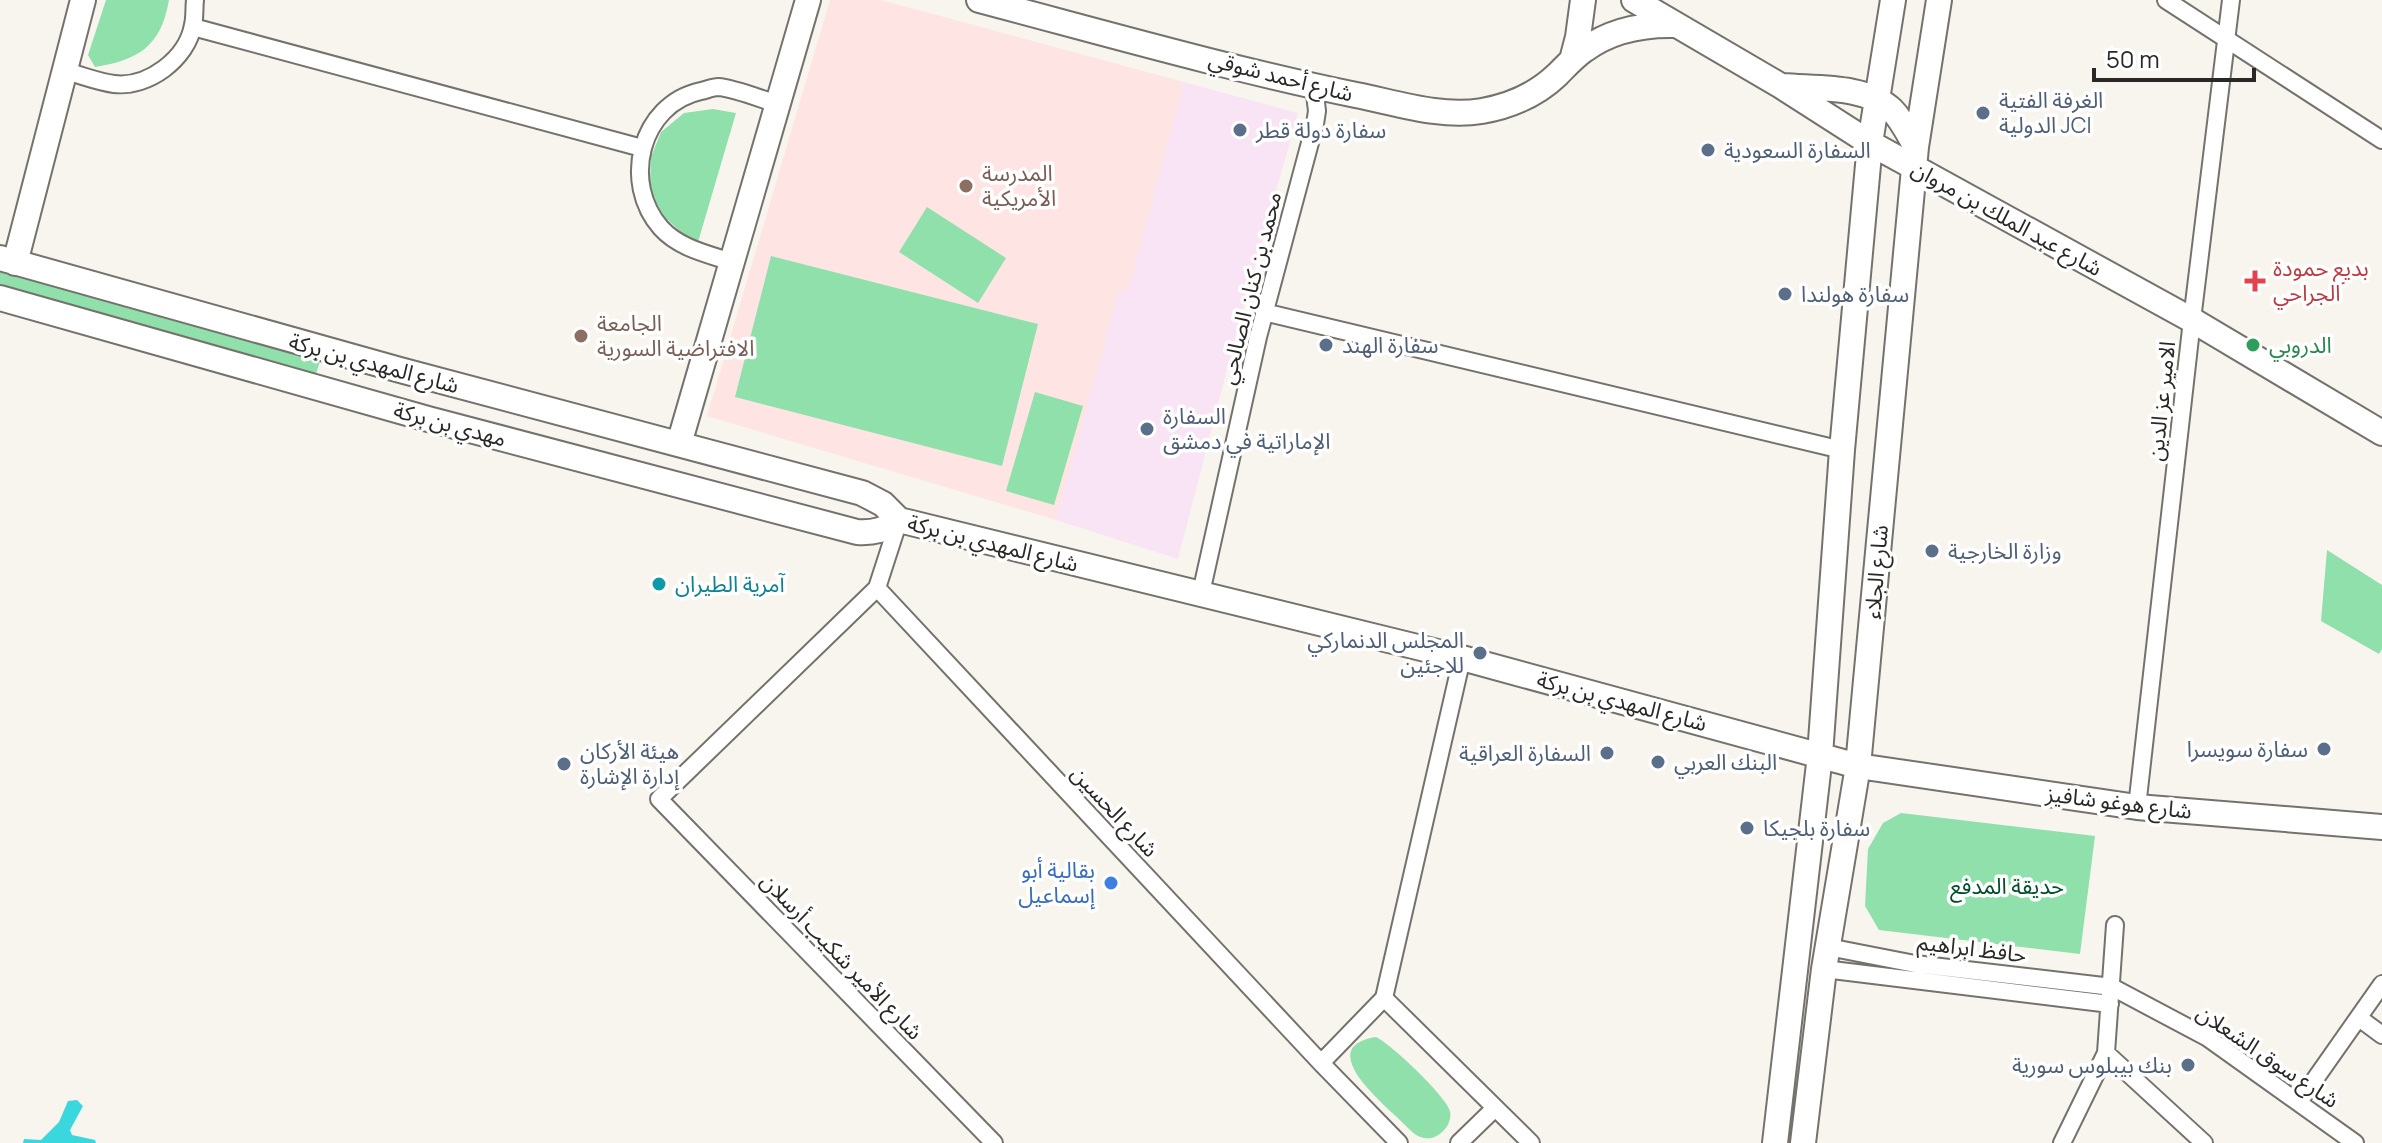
<svg xmlns="http://www.w3.org/2000/svg" width="2382" height="1143" font-family="Manrope,'Noto Sans Arabic',sans-serif">
<style>
.commercial{fill:#f8e4f5}
.education{fill:#ffe4e4}
.green{fill:#8fe0ab}
.water{fill:#3ad7df}
.lines{fill:none;stroke-linecap:round;stroke-linejoin:round}
.street-casing{stroke:#75726d;stroke-width:20}
.secondary-casing{stroke:#75726d;stroke-width:28}
.street{stroke:#fff;stroke-width:16}
.secondary{stroke:#fff;stroke-width:24}
.service-dot{fill:#5c6f8a;stroke:#fff;stroke-width:3}
.education-dot{fill:#8d6e63;stroke:#fff;stroke-width:3}
.health-dot{fill:#e0444e;stroke:#fff;stroke-width:3}
.leisure-dot{fill:#2e9e5b;stroke:#fff;stroke-width:3}
.culture-dot{fill:#0f9aa8;stroke:#fff;stroke-width:3}
.shop-dot{fill:#3f7fe0;stroke:#fff;stroke-width:3}
.labels{text-anchor:middle;stroke-width:7;stroke-linejoin:round;paint-order:stroke}
.street-label{font-size:22px;fill:#292826;stroke:#fff}
.service-label{font-size:22px;fill:#4e5e75;stroke:#fff;text-anchor:start}
.education-label{font-size:22px;fill:#785e54;stroke:#fff;text-anchor:start}
.health-label{font-size:22px;fill:#be3a42;stroke:#fff;text-anchor:start}
.leisure-label{font-size:22px;fill:#27864d;stroke:#fff;text-anchor:start}
.culture-label{font-size:22px;fill:#0d838f;stroke:#fff;text-anchor:start}
.shop-label{font-size:22px;fill:#366cbe;stroke:#fff;text-anchor:end}
.park-label{font-size:22px;fill:#004e29;stroke:#fff}
</style>
<rect width="100%" height="100%" fill="#f8f5ee"/>
<!-- commercial -->
<path class="commercial" d="M1184 82 1298 113 1237 331 1178 559 1056 520 1119 289 1128 291Z"/>
<!-- education -->
<path class="education" d="M830 0H881L1184 82 1128 292 1119 290 1056 520 707 416Z"/>
<!-- green -->
<path class="green" d="M106 0H169C161 46 139 60 95 67L88 55Z
M713 109 736 113 698 242 685 236 657 210 650 183 651 157 661 132 684 113Z
M927 207 1006 258 978 303 899 252Z
M771 256 1038 324 1002 466 735 397Z
M0 270 322 355 316 374 0 290Z
M1035 392 1083 406 1054 505 1006 491Z
M2327 550 2382 585V649L2379 654 2321 621Z
M1901 813 2095 836 2080 954 1879 930 1865 906 1868 849 1883 823Z
M1376 1037C1391 1044 1446 1096 1450 1111 1453 1125 1438 1141 1424 1138 1416 1137 1409 1129 1404 1124 1385 1105 1312 1047 1376 1037Z"/>
<!-- water -->
<path class="water" d="M77 1100 83 1106 70 1130 72 1135 95 1140 96 1143H23L24 1139 41 1140 59 1122 68 1101Z"/>
<g class="lines">
<defs>
<path id="street" d="M2166 0 2382 140
M193 27 642 148
M65 71C81 75 98 82 114 84 148 88 187 59 193 25 195 17 194 8 195 0
M732 262C707 254 679 248 661 228 621 183 640 104 701 91 706 90 713 87 718 87 734 88 761 99 777 104
M1264 312 1842 450
M899 520 877 588 659 799 994 1143
M877 588 1321 1063 1399 1143
M1201 593 1258 337 1315 124 1317 111 1314 86
M2137 807 2192 320 2231 0
M1828 947 1915 964 2112 987 2208 1038 2355 1143
M1824 969 2110 1004
M1384 998 1531 1143
M2359 1018 2382 1035
M2106 1053 2204 1143
M1321 1063 1384 998 1462 658
M2299 1102 2382 984
M1459 1143 1495 1108
M2062 1143 2106 1053 2115 925"/>
<path id="secondary" d="M979 0C1104 33 1230 69 1356 95 1397 103 1440 118 1482 111 1510 106 1537 94 1557 75 1566 66 1574 57 1584 50 1611 30 1643 24 1676 25
M1634 0 1781 86 1870 143 2192 320 2382 433
M1572 60 1578 37 1583 0
M1783 86C1817 89 1866 85 1892 110 1902 120 1909 135 1916 147
M0 258 400 370 862 493 883 504 899 520 1462 658 1858 766 2137 807 2382 827
M15 263 83 0
M0 298 428 419 857 532C874 533 885 530 899 520
M679 444 808 0
M1775 1143 1820 755 1842 450 1870 143 1893 0
M1803 1143 1824 969 1858 766 1916 147 1939 0"/>
</defs>
<!-- street casing -->
<use href="#street" class="street-casing"/>
<!-- secondary casing -->
<use href="#secondary" class="secondary-casing"/>
<!-- street -->
<use href="#street" class="street"/>
<!-- secondary -->
<use href="#secondary" class="secondary"/>
</g>
<!-- markers -->
<g class="service-dot">
<circle cx="1983" cy="113" r="8"/>
<circle cx="1240" cy="130" r="8"/>
<circle cx="1708" cy="150" r="8"/>
<circle cx="1785" cy="294" r="8"/>
<circle cx="1326" cy="345" r="8"/>
<circle cx="1147" cy="429" r="8"/>
<circle cx="1932" cy="551" r="8"/>
<circle cx="1480" cy="653" r="8"/>
<circle cx="2324" cy="749" r="8"/>
<circle cx="1607" cy="753" r="8"/>
<circle cx="1658" cy="762" r="8"/>
<circle cx="564" cy="764" r="8"/>
<circle cx="1747" cy="828" r="8"/>
<circle cx="2188" cy="1065" r="8"/>
</g>
<g class="education-dot">
<circle cx="966" cy="186" r="8"/>
<circle cx="581" cy="336" r="8"/>
</g>
<path class="health-dot" d="M2251 269h8v8h8v8h-8v8h-8v-8h-8v-8h8z"/>
<circle class="leisure-dot" cx="2253" cy="345" r="8"/>
<circle class="culture-dot" cx="659" cy="584" r="8"/>
<circle class="shop-dot" cx="1111" cy="883" r="8"/>
<g class="labels">
<!-- street labels -->
<g class="street-label">
<text transform="translate(1281 76) rotate(14)" y="8">شارع أحمد شوقي</text>
<text transform="translate(2007 218) rotate(29)" y="8">شارع عبد الملك بن مروان</text>
<text transform="translate(1250 288) rotate(-76)" y="8">محمد بن كنان الصالحي</text>
<text transform="translate(374 363) rotate(15)" y="8">شارع المهدي بن بركة</text>
<text transform="translate(2161 401) rotate(-84)" y="8">الامير عز الدين</text>
<text transform="translate(450 424) rotate(15)" y="8">مهدي بن بركة</text>
<text transform="translate(993 543) rotate(14)" y="8">شارع المهدي بن بركة</text>
<text transform="translate(1876 572) rotate(-85)" y="8">شارع الجلاء</text>
<text transform="translate(1622 701) rotate(15)" y="8">شارع المهدي بن بركة</text>
<text transform="translate(2119 802) rotate(7)" y="8">شارع هوغو شافيز</text>
<text transform="translate(1115 811) rotate(47)" y="8">شارع الحسين</text>
<text transform="translate(1972 948) rotate(7)" y="8">حافظ ابراهيم</text>
<text transform="translate(842 956) rotate(46)" y="8">شارع الأمير شكيب أرسلان</text>
<text transform="translate(2268 1056) rotate(34)" y="8">شارع سوق الشعلان</text>
</g>
<!-- service labels -->
<g class="service-label">
<text x="1999" y="108">الغرفة الفتية<tspan x="1999" dy="25">الدولية JCI</tspan></text>
<text x="1256" y="138">سفارة دولة قطر</text>
<text x="1724" y="158">السفارة السعودية</text>
<text x="1801" y="302">سفارة هولندا</text>
<text x="1342" y="353">سفارة الهند</text>
<text x="1163" y="424">السفارة<tspan x="1163" dy="25">الإماراتية في دمشق</tspan></text>
<text x="1948" y="559">وزارة الخارجية</text>
<text x="1464" y="648" text-anchor="end">المجلس الدنماركي<tspan x="1464" dy="25">للاجئين</tspan></text>
<text x="2308" y="757" text-anchor="end">سفارة سويسرا</text>
<text x="580" y="759">هيئة الأركان<tspan x="580" dy="25">إدارة الإشارة</tspan></text>
<text x="1591" y="761" text-anchor="end">السفارة العراقية</text>
<text x="1674" y="770">البنك العربي</text>
<text x="1763" y="836">سفارة بلجيكا</text>
<text x="2172" y="1073" text-anchor="end">بنك بيبلوس سورية</text>
</g>
<!-- education labels -->
<g class="education-label">
<text x="982" y="181">المدرسة<tspan x="982" dy="25">الأمريكية</tspan></text>
<text x="597" y="331">الجامعة<tspan x="597" dy="25">الافتراضية السورية</tspan></text>
</g>
<!-- health labels -->
<g class="health-label">
<text x="2273" y="276">بديع حمودة<tspan x="2273" dy="25">الجراحي</tspan></text>
</g>
<!-- leisure labels -->
<g class="leisure-label">
<text x="2269" y="353">الدروبي</text>
</g>
<!-- culture labels -->
<g class="culture-label">
<text x="675" y="592">آمرية الطيران</text>
</g>
<!-- shop labels -->
<g class="shop-label">
<text x="1095" y="878">بقالية أبو<tspan x="1095" dy="25">إسماعيل</tspan></text>
</g>
<!-- park labels -->
<g class="park-label">
<text x="2007" y="894">حديقة المدفع</text>
</g>
</g>
<!-- scale -->
<path d="M2094 68v12h160v-12" fill="none" stroke="#292826" stroke-width="4"/>
<text x="2106" y="68" font-size="24" fill="#292826" stroke="#ffffff" stroke-width="6" paint-order="stroke">50 m</text>
</svg>
